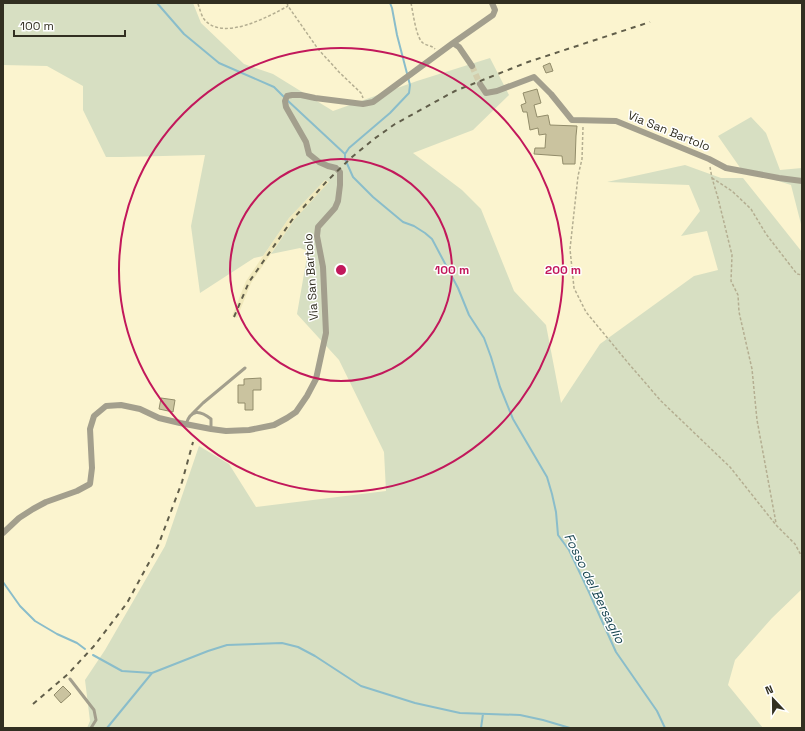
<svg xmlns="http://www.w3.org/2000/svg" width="805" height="731" font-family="'Space Grotesk',sans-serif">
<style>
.built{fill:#f0e8bb}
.green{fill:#d7dfc2}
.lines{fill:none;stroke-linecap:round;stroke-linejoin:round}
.stream{stroke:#8abdca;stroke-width:2}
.building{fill:#cac39f;stroke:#928c6a}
.street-tunnel{stroke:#d3cdac;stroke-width:6;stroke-dasharray:6 3;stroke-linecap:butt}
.path{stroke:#b4ae91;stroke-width:1.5;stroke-dasharray:3 2;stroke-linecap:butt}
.lane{stroke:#a39f8d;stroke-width:3}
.street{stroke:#a39f8d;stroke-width:6}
.rail{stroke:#615e4a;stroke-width:2;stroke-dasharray:5 5;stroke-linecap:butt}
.ring{fill:none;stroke:#c2185b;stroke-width:2}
.labels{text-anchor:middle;stroke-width:3;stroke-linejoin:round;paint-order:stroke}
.street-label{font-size:12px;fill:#322f21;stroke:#fff}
.water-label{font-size:13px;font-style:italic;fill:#194651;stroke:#fff}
.centre{fill:#c2185b;stroke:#fff;stroke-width:2}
.ring-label{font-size:12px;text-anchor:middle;font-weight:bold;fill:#c2185b;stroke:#fff;stroke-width:3;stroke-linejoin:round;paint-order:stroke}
</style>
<rect width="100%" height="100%" fill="#fbf4cf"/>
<!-- built -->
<path class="built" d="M325 180 329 183 294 220 251 283 237 318 232 316 246 281 289 218Z"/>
<!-- green -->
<path class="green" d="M3 3H193L201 23 244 64 273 74 333 111 417 81 490 58 509 95 473 130 413 153 462 190 481 209 514 291 546 325 561 403 600 344 694 276 718 270 707 231 681 236 700 211 689 185 607 182 685 165 721 178H743L802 252V589L772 618 735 660 728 685 763 728H87L90 721 85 680 105 650 165 546 199 446 229 464 256 507 386 491 384 452 339 360 297 314 308 251 300 248 271 254 294 220 329 182 325 180 289 218 263 256 254 258 200 293 191 226 205 155 121 157H106L83 110V86L47 66 3 65Z
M751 117 766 133 780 170 802 168V228L791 185 741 169 718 136Z"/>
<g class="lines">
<!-- stream -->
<path class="stream" d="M157 3 184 34 219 63 274 87 284 97
M287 100 345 154V159L353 177 373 197 403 222 414 226 425 233 432 239 458 288 469 315 484 338 491 357 500 387 513 419 547 477 552 494 556 512 558 535 569 550 588 590 616 652 657 711 665 728
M345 154 349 148 390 113 409 93 410 85 397 35 392 8 390 3
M3 582 20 606 35 621 57 634 77 643 85 649
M93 655 122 671 152 673 208 651 227 645 282 643 298 647 315 656 361 686 415 703 460 713 520 715 543 720 570 728
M107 728 152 673
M481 728 483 714"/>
</g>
<!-- building -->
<path class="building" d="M550 63 553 71 546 73 543 66Z
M537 89 541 103 534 105 537 117 548 115 550 125 577 126 576 136 575 164H563L562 156 534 154 535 148H545L546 134 539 135 538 128 530 130 527 112H523L521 105 526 103 523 93Z
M261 378V390H253V410H245V403H238V385H244V379Z
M161 398 175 400 173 412 159 409Z
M63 686 71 694 61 703 54 695Z"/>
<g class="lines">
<!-- street-tunnel -->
<path class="street-tunnel" d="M472 66 480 84"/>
<!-- path -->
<path class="path" d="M287 3 288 6 318 49 340 73 361 93 363 98
M411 3C413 12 416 38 423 43 427 46 431 45 435 49
M198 4C200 9 201 15 204 19 222 42 268 17 288 6
M583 127 582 159 578 176 570 249 574 288 586 312 629 364 661 401 730 467 776 525 795 544 802 557
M710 167 712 178 718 198 732 255 731 281 738 295 739 312 752 369 757 420 776 523
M712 178 732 191 751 209 766 234 797 274 802 275"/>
<!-- lane -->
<path class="lane" d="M192 414 203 403 245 368
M186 424C191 409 200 410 211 419V429
M70 679 94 710 96 720 91 728"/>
<!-- street -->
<path class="street" d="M453 43 493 15 495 10 492 3
M480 84 486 93 497 91 534 77 551 94 572 120 616 121 709 159 726 168 779 178 802 181
M3 533 19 518 33 509 46 502 77 491 90 484 92 468 90 429 94 416 106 406 121 405 140 409 159 418 180 423 211 429 226 431 249 430 274 425 287 418 296 412 307 396 316 379 326 333 323 267 317 236 318 227 335 208 338 201 340 185V172L336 168 328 166 319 162 309 154 306 142 286 107 285 101 287 96 292 95H301L315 98 363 104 373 102 453 43 459 47 472 66"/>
<!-- rail -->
<path class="rail" d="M234 317 249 282 292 220 327 181 352 157 374 139 395 124 455 91 528 62 650 22
M33 704 68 674 94 646 127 603 158 546 182 482 193 442"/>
</g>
<!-- distance rings -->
<g class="ring">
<circle cx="341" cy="270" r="111"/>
<circle cx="341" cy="270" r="222"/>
</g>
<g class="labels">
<!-- street labels -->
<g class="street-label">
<text transform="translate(669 131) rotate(22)" y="4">Via San Bartolo</text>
<text transform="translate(311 277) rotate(-94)" y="4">Via San Bartolo</text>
</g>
<!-- water labels -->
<g class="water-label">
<text transform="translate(595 588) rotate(64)" y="5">Fosso del Bersaglio</text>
</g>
</g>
<circle cx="341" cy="270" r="6" class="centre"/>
<g class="ring-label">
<text x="452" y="274">100 m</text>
<text x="563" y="274">200 m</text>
</g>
<!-- border -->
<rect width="805" height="731" fill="none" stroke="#322f21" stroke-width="8"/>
<!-- north arrow -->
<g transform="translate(773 699) rotate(338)" stroke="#ffffff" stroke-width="3" paint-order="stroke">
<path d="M0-3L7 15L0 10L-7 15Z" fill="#322f21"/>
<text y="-6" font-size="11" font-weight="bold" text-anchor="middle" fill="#322f21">N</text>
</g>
<!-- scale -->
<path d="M14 30v6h111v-6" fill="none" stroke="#322f21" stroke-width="2"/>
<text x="20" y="30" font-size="12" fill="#322f21" stroke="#ffffff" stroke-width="3" paint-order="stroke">100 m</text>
</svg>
